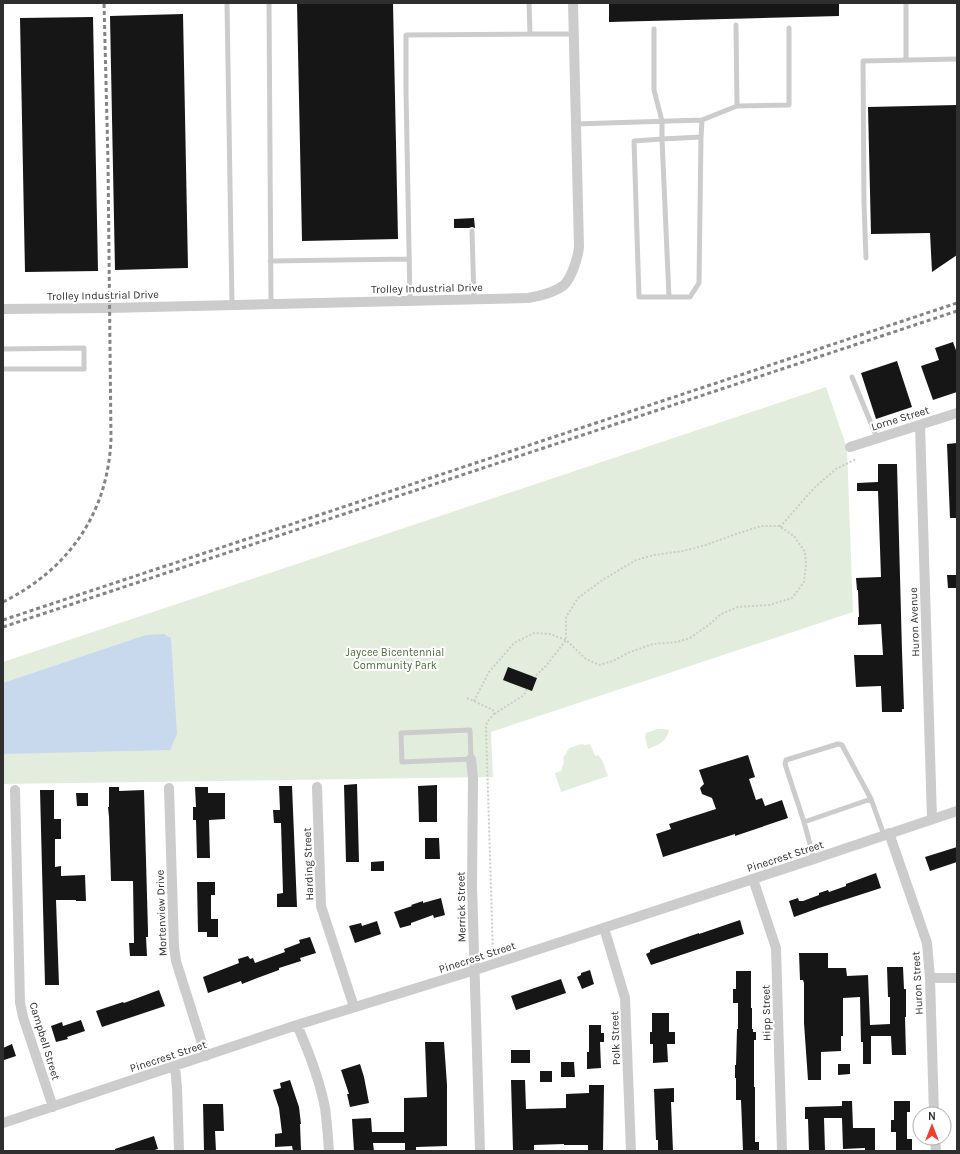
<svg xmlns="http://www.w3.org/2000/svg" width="960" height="1154" font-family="Karla,sans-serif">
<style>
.green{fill:#e3eddd}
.water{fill:#c8d8ed}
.building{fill:#161616}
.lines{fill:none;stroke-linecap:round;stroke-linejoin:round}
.path{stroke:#ccc;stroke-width:2;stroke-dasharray:2 2;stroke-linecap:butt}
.service{stroke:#ccc;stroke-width:5}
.minor{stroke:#ccc;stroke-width:10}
.rail{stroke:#848484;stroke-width:3;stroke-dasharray:4 3;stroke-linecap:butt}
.labels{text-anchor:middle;stroke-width:4;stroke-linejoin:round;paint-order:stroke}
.street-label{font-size:11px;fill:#2f2f2f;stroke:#fff}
.park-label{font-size:11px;fill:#496d3b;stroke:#fff}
</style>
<rect width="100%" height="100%" fill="#fff"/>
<!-- green -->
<path class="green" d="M826 387 847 448 853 612 491 732 493 777 3 784V662Z
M657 729H664L669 730C667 742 658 745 648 749L645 737 646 733Z
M582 744 585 745 590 744 595 756 598 755 602 760 608 776 561 792 555 773 561 771 564 762 563 758 569 748Z"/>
<!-- water -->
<path class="water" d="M164 634 171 638 177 734 170 750 3 754V683L146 635Z"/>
<!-- building -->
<path class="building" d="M297 3H393L398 239 302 241Z
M609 3H839V16L609 22Z
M183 14 188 268 115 270 110 16Z
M93 17 98 271 25 272 20 18Z
M957 105V255L932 272 930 233 871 234 868 107Z
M474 218 475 228 472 227 469 228H454V219Z
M953 342 957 353V392L933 400 921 366 939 360 935 348Z
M897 361 912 407 876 419 861 373Z
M957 443V518H950L947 444Z
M878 464H897L902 651 904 709H902V712H882L881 686 856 687 854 655H883L881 624 858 625V617H859L858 590H857L856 578 881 577 878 491H857V483L878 482Z
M947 575H957V588H948Z
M508 667 537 678 532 691 503 680Z
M748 755 755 777 749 779 756 800 762 798 765 806 782 800 788 818 735 836V834L663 857 656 834 671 829 669 824 716 809 712 798 702 794 700 788 704 784 699 770Z
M357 784 359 862H346L344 785Z
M437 785V822H419L418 786Z
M279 786H292L297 907H277V894L283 893 281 823H274L273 810H280Z
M109 787H119V791L144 790 148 931V937H146L147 956H130L129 943H134L133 881H111L109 817 108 807H109Z
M195 787H208V793H225V819L209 820 210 858H197L196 820H193V807H196Z
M40 790H54V819H61V839H55V867L61 866V876L85 875 86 901H76V900H56L59 985H45Z
M76 793H88V806H77Z
M425 838H439L440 859H425Z
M957 847V862L930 871 925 857Z
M384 861V871H371V862Z
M876 873 881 888 819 908 794 917 789 901 798 898 799 901H803L819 895V893L828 890 829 892 846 886V884Z
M197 882H215V895H211V919H218V937H207V932H198Z
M441 898 445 915 434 918 433 915 411 923V925L400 928 394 912 412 906 411 905 423 901V903Z
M740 920 744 934 651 965 646 954 650 952V950L699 933V934Z
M377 921 381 934 355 943 349 926 361 923 362 926Z
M310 937 316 953 300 958 301 961 279 968V970L260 977 242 984 241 981 208 993 203 977 239 963 238 959 248 956 250 959 253 958 255 963 285 952 284 949 300 943 299 940Z
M799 953H828V968H846L847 976 868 975 870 1025 890 1024V997H888L887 967H903L904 989H906V1017H905L906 1055H892L891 1036H871V1064H863V1042H861L860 997 843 998V1036H841V1051L821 1052V1080H808L804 1023V983L803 980H800Z
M590 970 594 984 582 989 577 977 581 975V973Z
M736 971H751V1008H752V1029H753V1032H756V1040H754V1087H755V1142H759V1151H743L741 1100H736V1078H735V1065H736L737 1029H738V1003H733V989H736Z
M561 979 566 993 516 1010 511 996Z
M159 990 165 1006 102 1027 96 1011 123 1002 124 1003Z
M652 1013H669V1032H675V1044H667L668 1062 653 1063V1044H650V1032H652Z
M81 1020 85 1031 67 1037 68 1039 56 1042 51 1026 62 1022 63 1026Z
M589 1025H601V1033H604V1042H600L601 1068 587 1069V1052H589Z
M425 1042H444L447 1085V1146L416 1147V1151H405V1143H373L374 1151H354L352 1119 371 1118 372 1132H404V1098L427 1097Z
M12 1044 16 1056 4 1060 3 1056V1048Z
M511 1050H530V1063H511Z
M561 1062H574L575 1077H561Z
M360 1064 364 1077 369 1103 350 1107 347 1094H349L341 1070Z
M838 1064H850V1074L838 1075Z
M540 1071H552V1082H540Z
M290 1080 299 1107 301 1124H300L301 1150 293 1151 292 1146 275 1147V1134L282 1133 279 1108 273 1090 281 1088 280 1083Z
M511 1080H525L526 1109 566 1108V1094L589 1093V1085H604L603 1151H588V1145H564V1144L534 1145V1151H513Z
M674 1088V1102H671L673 1151H658V1140H656L654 1089Z
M842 1101H852L853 1128H875V1151H865V1148L843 1149 842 1118H824L825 1151H809L808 1119H805V1107L842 1106Z
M894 1101H910V1112H907V1139H912V1150L896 1151V1132H891V1120H894Z
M203 1104H223L224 1131H215L216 1151H204Z
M154 1136 158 1149 151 1151H115V1149Z"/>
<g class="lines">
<!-- path -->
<path class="path" d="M780 527 814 488 836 469 856 459
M467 698 493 710 494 714 487 722 486 728 493 953
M474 701 489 672 514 643 534 633 550 634 566 640 586 659 599 665 613 661 630 652 653 644 677 642 690 638 710 624 721 614 738 607 769 605 792 598 804 582 806 565 805 552 794 536 779 526H761L736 534 706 545 683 551 654 555 636 560 604 579 578 598 566 617V640L546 666 534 677
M494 714 524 695 527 689"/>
<!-- service -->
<path class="service" d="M227 3 232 305
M269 3 271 304
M529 3 530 34H573
M906 3V60
M654 29V90L662 121V139L634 141 639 297H690L699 283 701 137 702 120
M737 106 789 105V28
M575 124 702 120 737 106 736 25
M472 231 474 299
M866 258 864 203 863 61 957 59
M270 261 409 259
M669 297 662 139 701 137
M410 301 406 91V35L530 34
M3 349 84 348V369H3
M852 377 877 438
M470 730 471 759 402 762 401 733Z
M804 822 871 799
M814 859 804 822 785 764 786 760 838 744 842 745 871 799 884 835"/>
<!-- minor -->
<path class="minor" d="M3 309 109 308 528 298C540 296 554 293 564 285 572 277 578 257 579 247L573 3
M920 425 932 819
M850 447 957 413
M471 759 473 778 472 886 480 1151
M317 787 321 906 354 1007
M169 788 174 947 176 961 206 1056
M15 790 20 1002 23 1017 53 1107
M889 833 927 943 930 978 934 1114
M753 879 776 948 782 1151
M604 928 625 998 631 1151
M930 978H957
M297 1025C308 1050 320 1081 325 1108 327 1122 328 1137 329 1151
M175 1066 177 1088 179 1151
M3 1123 297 1025 475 970 814 859 957 811
M935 1138 936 1151"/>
<!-- rail -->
<path class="rail" d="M3 602C69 569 108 513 111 439L108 161 104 3
M3 620 957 303
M3 627 957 311"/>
</g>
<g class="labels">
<!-- street labels -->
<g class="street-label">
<text transform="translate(427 288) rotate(-1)" y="4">Trolley Industrial Drive</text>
<text transform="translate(103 295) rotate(-1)" y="4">Trolley Industrial Drive</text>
<text transform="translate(900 418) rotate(-17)" y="4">Lorne Street</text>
<text transform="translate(914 622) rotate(-92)" y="4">Huron Avenue</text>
<text transform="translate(785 856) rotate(-18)" y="4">Pinecrest Street</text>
<text transform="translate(308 864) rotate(-92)" y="4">Harding Street</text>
<text transform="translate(461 907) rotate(-91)" y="4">Merrick Street</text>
<text transform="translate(161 913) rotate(-92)" y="4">Mortenview Drive</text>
<text transform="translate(477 957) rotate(-18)" y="4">Pinecrest Street</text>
<text transform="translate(917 983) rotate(-93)" y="4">Huron Street</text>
<text transform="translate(766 1013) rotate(-91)" y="4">Hipp Street</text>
<text transform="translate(615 1038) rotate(-92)" y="4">Polk Street</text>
<text transform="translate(45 1041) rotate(73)" y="4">Campbell Street</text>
<text transform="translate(168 1056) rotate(-18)" y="4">Pinecrest Street</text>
</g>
<!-- park labels -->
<g class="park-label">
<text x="395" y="656">Jaycee Bicentennial<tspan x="395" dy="13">Community Park</tspan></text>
</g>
</g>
<!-- border -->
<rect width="960" height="1154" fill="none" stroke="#2f2f2f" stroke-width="8"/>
<!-- north arrow -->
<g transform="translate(932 1126)"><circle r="19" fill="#ffffff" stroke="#acacac"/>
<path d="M0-3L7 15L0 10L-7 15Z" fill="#ec402b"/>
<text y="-6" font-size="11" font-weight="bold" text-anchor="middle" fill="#2f2f2f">N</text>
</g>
</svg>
